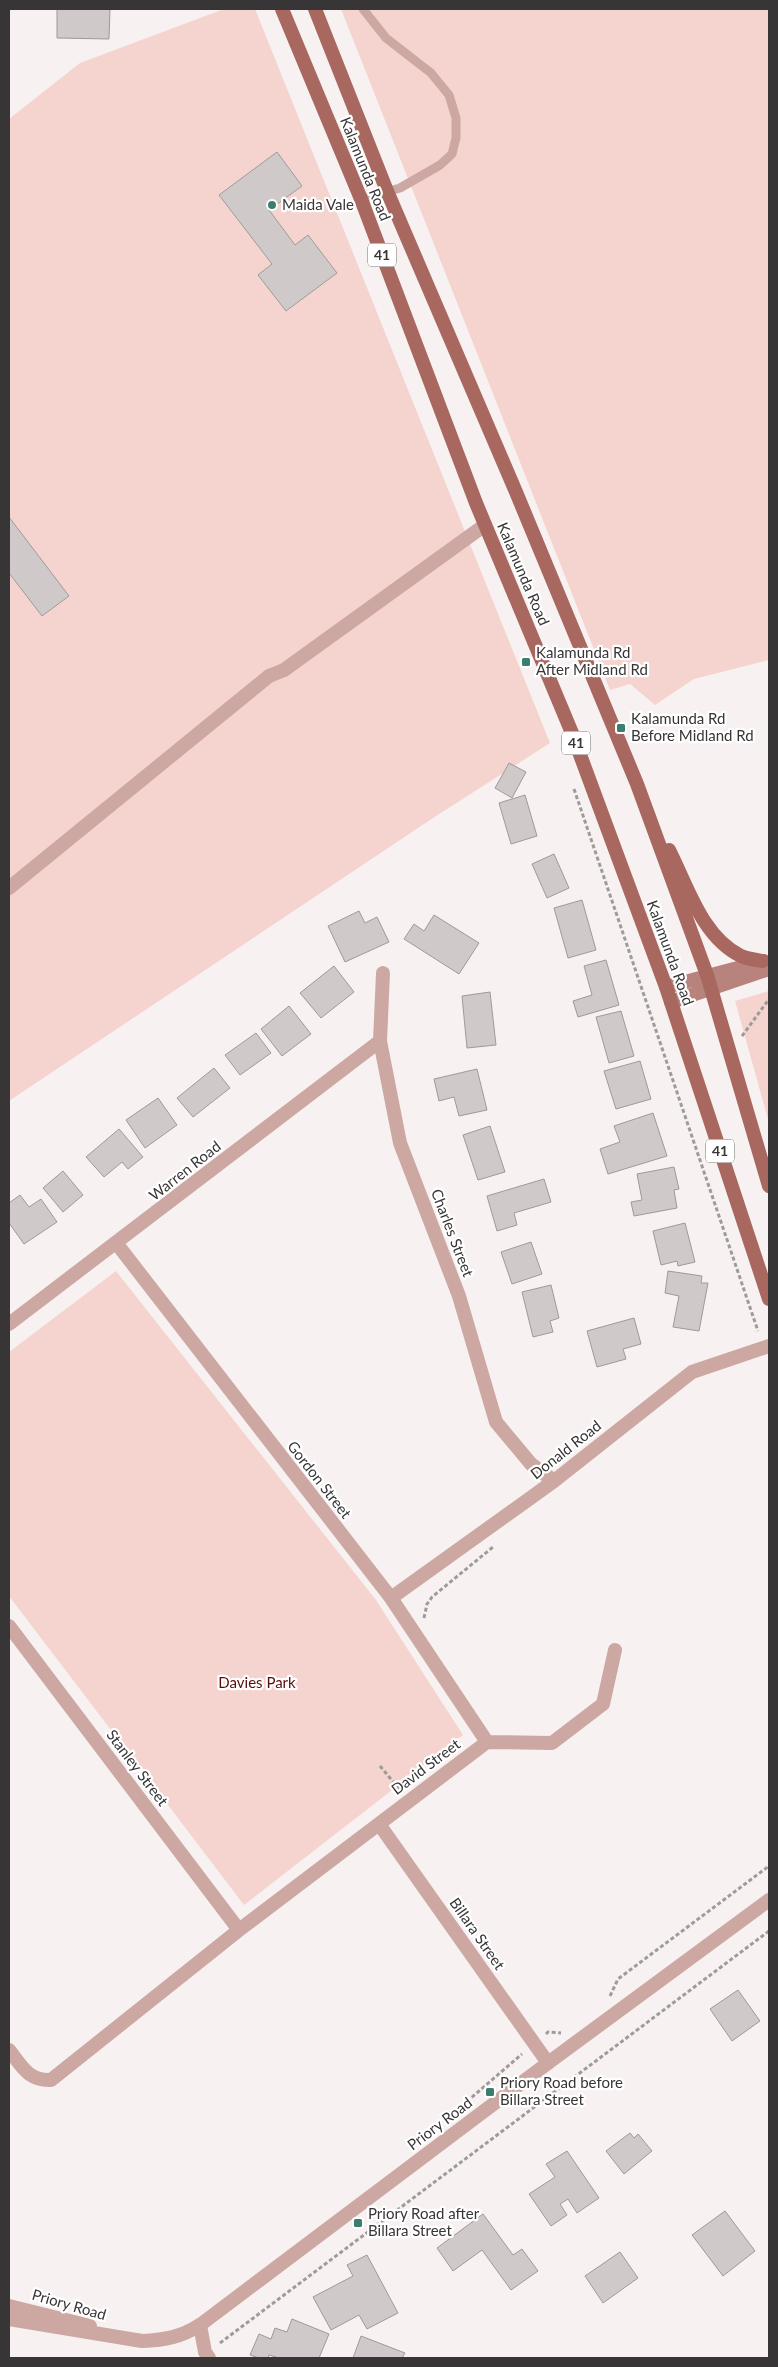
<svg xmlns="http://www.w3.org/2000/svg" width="778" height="2367" font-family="Lato,sans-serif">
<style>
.green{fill:#f5d4cf}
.building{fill:#cfcac9;stroke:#9f9a99}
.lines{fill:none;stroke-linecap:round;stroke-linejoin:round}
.path{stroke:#9e9b9a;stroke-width:3;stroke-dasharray:4 2.5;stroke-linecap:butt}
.service{stroke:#cda8a3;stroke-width:9}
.minor{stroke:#cda8a3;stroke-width:14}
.tertiary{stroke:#cda8a3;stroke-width:14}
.secondary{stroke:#b8837c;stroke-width:14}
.primary{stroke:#a86860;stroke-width:14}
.poi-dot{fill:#3b7e70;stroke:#fff;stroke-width:2}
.labels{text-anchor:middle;stroke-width:4.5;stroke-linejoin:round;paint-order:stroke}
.shield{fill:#fff;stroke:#737272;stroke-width:1}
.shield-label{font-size:14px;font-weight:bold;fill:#373535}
.street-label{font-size:15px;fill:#373535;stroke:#fff}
.poi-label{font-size:15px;fill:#373535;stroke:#fff;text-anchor:start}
.park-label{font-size:15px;fill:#560f0c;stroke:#fff}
</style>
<rect width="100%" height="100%" fill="#f7f2f1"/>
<!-- green -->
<path class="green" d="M224 9H255L550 743 433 818 9 1101V119L80 63Z
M341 9H769V660L694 679 655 705 630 684 610 690Z
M769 991V1123L735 1001Z
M116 1271 376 1600 463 1735 244 1905 9 1596V1352Z"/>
<!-- building -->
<path class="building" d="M57 9H110L109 39 57 38Z
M277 152 302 186 269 210 295 245 308 235 337 273 286 311 258 275 272 264 219 195Z
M9 517 69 596 42 616 9 573Z
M509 763 526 772 512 798 495 788Z
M525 795 537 836 511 844 499 803Z
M554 854 569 888 547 898 532 864Z
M582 900 596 950 568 958 554 908Z
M359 911 365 923 377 917 389 942 345 962 328 926Z
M434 915 479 943 459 974 404 939 414 924 424 931Z
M606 960 619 1005 578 1017 573 1001 592 995 584 966Z
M334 966 354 992 321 1018 300 993Z
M490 992 496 1045 467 1048 462 996Z
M289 1006 311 1034 282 1056 261 1029Z
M621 1011 634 1056 609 1063 596 1017Z
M256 1033 271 1053 240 1075 225 1055Z
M640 1061 651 1099 616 1109 604 1071Z
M214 1068 230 1088 193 1117 177 1098Z
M477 1069 487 1110 459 1116 454 1097 439 1101 434 1079Z
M158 1098 177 1125 145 1148 126 1120Z
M653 1113 667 1156 608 1174 600 1149 620 1142 614 1126Z
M490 1126 505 1172 478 1180 463 1135Z
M119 1129 143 1157 128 1169 122 1162 104 1177 86 1157Z
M674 1167 679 1189 674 1190 677 1208 634 1216 631 1202 642 1200 637 1174Z
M63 1171 83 1195 63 1212 43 1188Z
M544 1179 551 1202 514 1213 517 1225 497 1231 487 1196Z
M20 1195 29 1207 41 1199 57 1222 24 1244 9 1223V1203Z
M685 1223 695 1262 678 1266 677 1261 661 1265 653 1231Z
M531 1242 542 1274 512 1284 501 1252Z
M668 1271 702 1276 701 1283H708L699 1331 673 1327 679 1296 665 1293Z
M551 1285 559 1318 550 1321 553 1332 533 1337 522 1292Z
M634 1318 641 1344 623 1349 626 1359 597 1367 587 1331Z
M738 1990 760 2021 732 2041 710 2009Z
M630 2133 634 2138 638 2134 652 2151 624 2174 606 2151Z
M567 2151 599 2198 577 2213 568 2199 560 2204 567 2215 551 2226 529 2194 555 2177 546 2164Z
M725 2211 755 2251 723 2276 692 2235Z
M483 2214 513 2255 522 2249 538 2271 511 2290 482 2250 453 2271 437 2248Z
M620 2252 638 2278 603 2303 585 2276Z
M367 2255 398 2313 367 2329 359 2315 331 2330 313 2297 353 2276 347 2265Z
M292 2319 329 2334 319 2358H279L269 2355 268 2358H259L250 2355 259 2334 271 2339 275 2328 287 2332Z
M361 2336 405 2353 402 2358H353Z"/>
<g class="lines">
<!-- path -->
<path class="path" d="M574 789 758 1331
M742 1036 769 999
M424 1618 427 1604 432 1597 493 1547
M380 1766 400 1790
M610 1996 618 1979 769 1866
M546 2034 548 2032 561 2033
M457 2110 522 2054
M220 2343 769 1931"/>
<!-- service -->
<path class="service" d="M361 199 400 188 440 165 452 154 456 138V118L449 95 431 73 386 38 363 9"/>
<!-- minor -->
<path class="minor" d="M9 888 269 676 284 670 485 525
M383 973 380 1041 400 1143 459 1296 496 1422 531 1464 554 1481
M117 1244 391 1598 487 1742
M9 1324 380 1041
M391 1598 554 1481 692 1372 769 1346
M9 1626 239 1930
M379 1824 548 2063
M9 2050C22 2066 28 2081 51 2080L239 1930 487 1742 552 1743 603 1704 615 1650
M200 2325 205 2352 209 2358"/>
<!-- tertiary -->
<path class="tertiary" d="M9 2306 90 2326
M9 2319 142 2341C165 2340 181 2337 200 2325L548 2063 769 1900"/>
<!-- secondary -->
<path class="secondary" d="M666 987 764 961
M671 1002 769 969"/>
<!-- primary -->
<path class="primary" d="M282 9 361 199 476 503 572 733 666 987 769 1299
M315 9 387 191 516 492 637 784 707 975 769 1186
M669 850C688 887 702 937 741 956 748 959 756 960 763 961"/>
</g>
<!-- markers -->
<g class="poi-dot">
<circle cx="272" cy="205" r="5"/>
<rect x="521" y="657" width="10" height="10" rx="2.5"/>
<rect x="616" y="723" width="10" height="10" rx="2.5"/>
<rect x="485" y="2087" width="10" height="10" rx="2.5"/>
<rect x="353" y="2218" width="10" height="10" rx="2.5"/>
</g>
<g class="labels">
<!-- shield labels -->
<g class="shield">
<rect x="368" y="243.5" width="28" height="23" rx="4"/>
<rect x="562" y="731.5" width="28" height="23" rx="4"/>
<rect x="706" y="1139.5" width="28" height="23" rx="4"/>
</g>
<g class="shield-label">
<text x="382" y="260">41</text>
<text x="576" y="748">41</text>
<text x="720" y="1156">41</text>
</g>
<!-- street labels -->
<g class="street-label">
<text transform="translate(365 169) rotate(68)" y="5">Kalamunda Road</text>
<text transform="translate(523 574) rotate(67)" y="5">Kalamunda Road</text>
<text transform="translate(670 953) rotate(70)" y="5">Kalamunda Road</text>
<text transform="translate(185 1171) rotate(-38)" y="5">Warren Road</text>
<text transform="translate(452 1233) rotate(69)" y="5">Charles Street</text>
<text transform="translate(566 1450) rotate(-38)" y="5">Donald Road</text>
<text transform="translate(319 1480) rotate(52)" y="5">Gordon Street</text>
<text transform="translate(426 1767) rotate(-37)" y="5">David Street</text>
<text transform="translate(137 1768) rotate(53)" y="5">Stanley Street</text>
<text transform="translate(477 1934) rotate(55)" y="5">Billara Street</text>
<text transform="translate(440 2124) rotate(-37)" y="5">Priory Road</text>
<text transform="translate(69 2305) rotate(16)" y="5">Priory Road</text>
</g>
<!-- poi labels -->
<g class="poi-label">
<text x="282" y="210">Maida Vale</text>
<text x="536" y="658">Kalamunda Rd<tspan x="536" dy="17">After Midland Rd</tspan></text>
<text x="631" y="724">Kalamunda Rd<tspan x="631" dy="17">Before Midland Rd</tspan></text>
<text x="500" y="2088">Priory Road before<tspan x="500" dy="17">Billara Street</tspan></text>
<text x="368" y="2219">Priory Road after<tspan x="368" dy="17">Billara Street</tspan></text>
</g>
<!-- park labels -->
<g class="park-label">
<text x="257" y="1688">Davies Park</text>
</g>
</g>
<!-- border -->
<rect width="778" height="2367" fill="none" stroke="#373535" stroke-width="20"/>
</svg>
